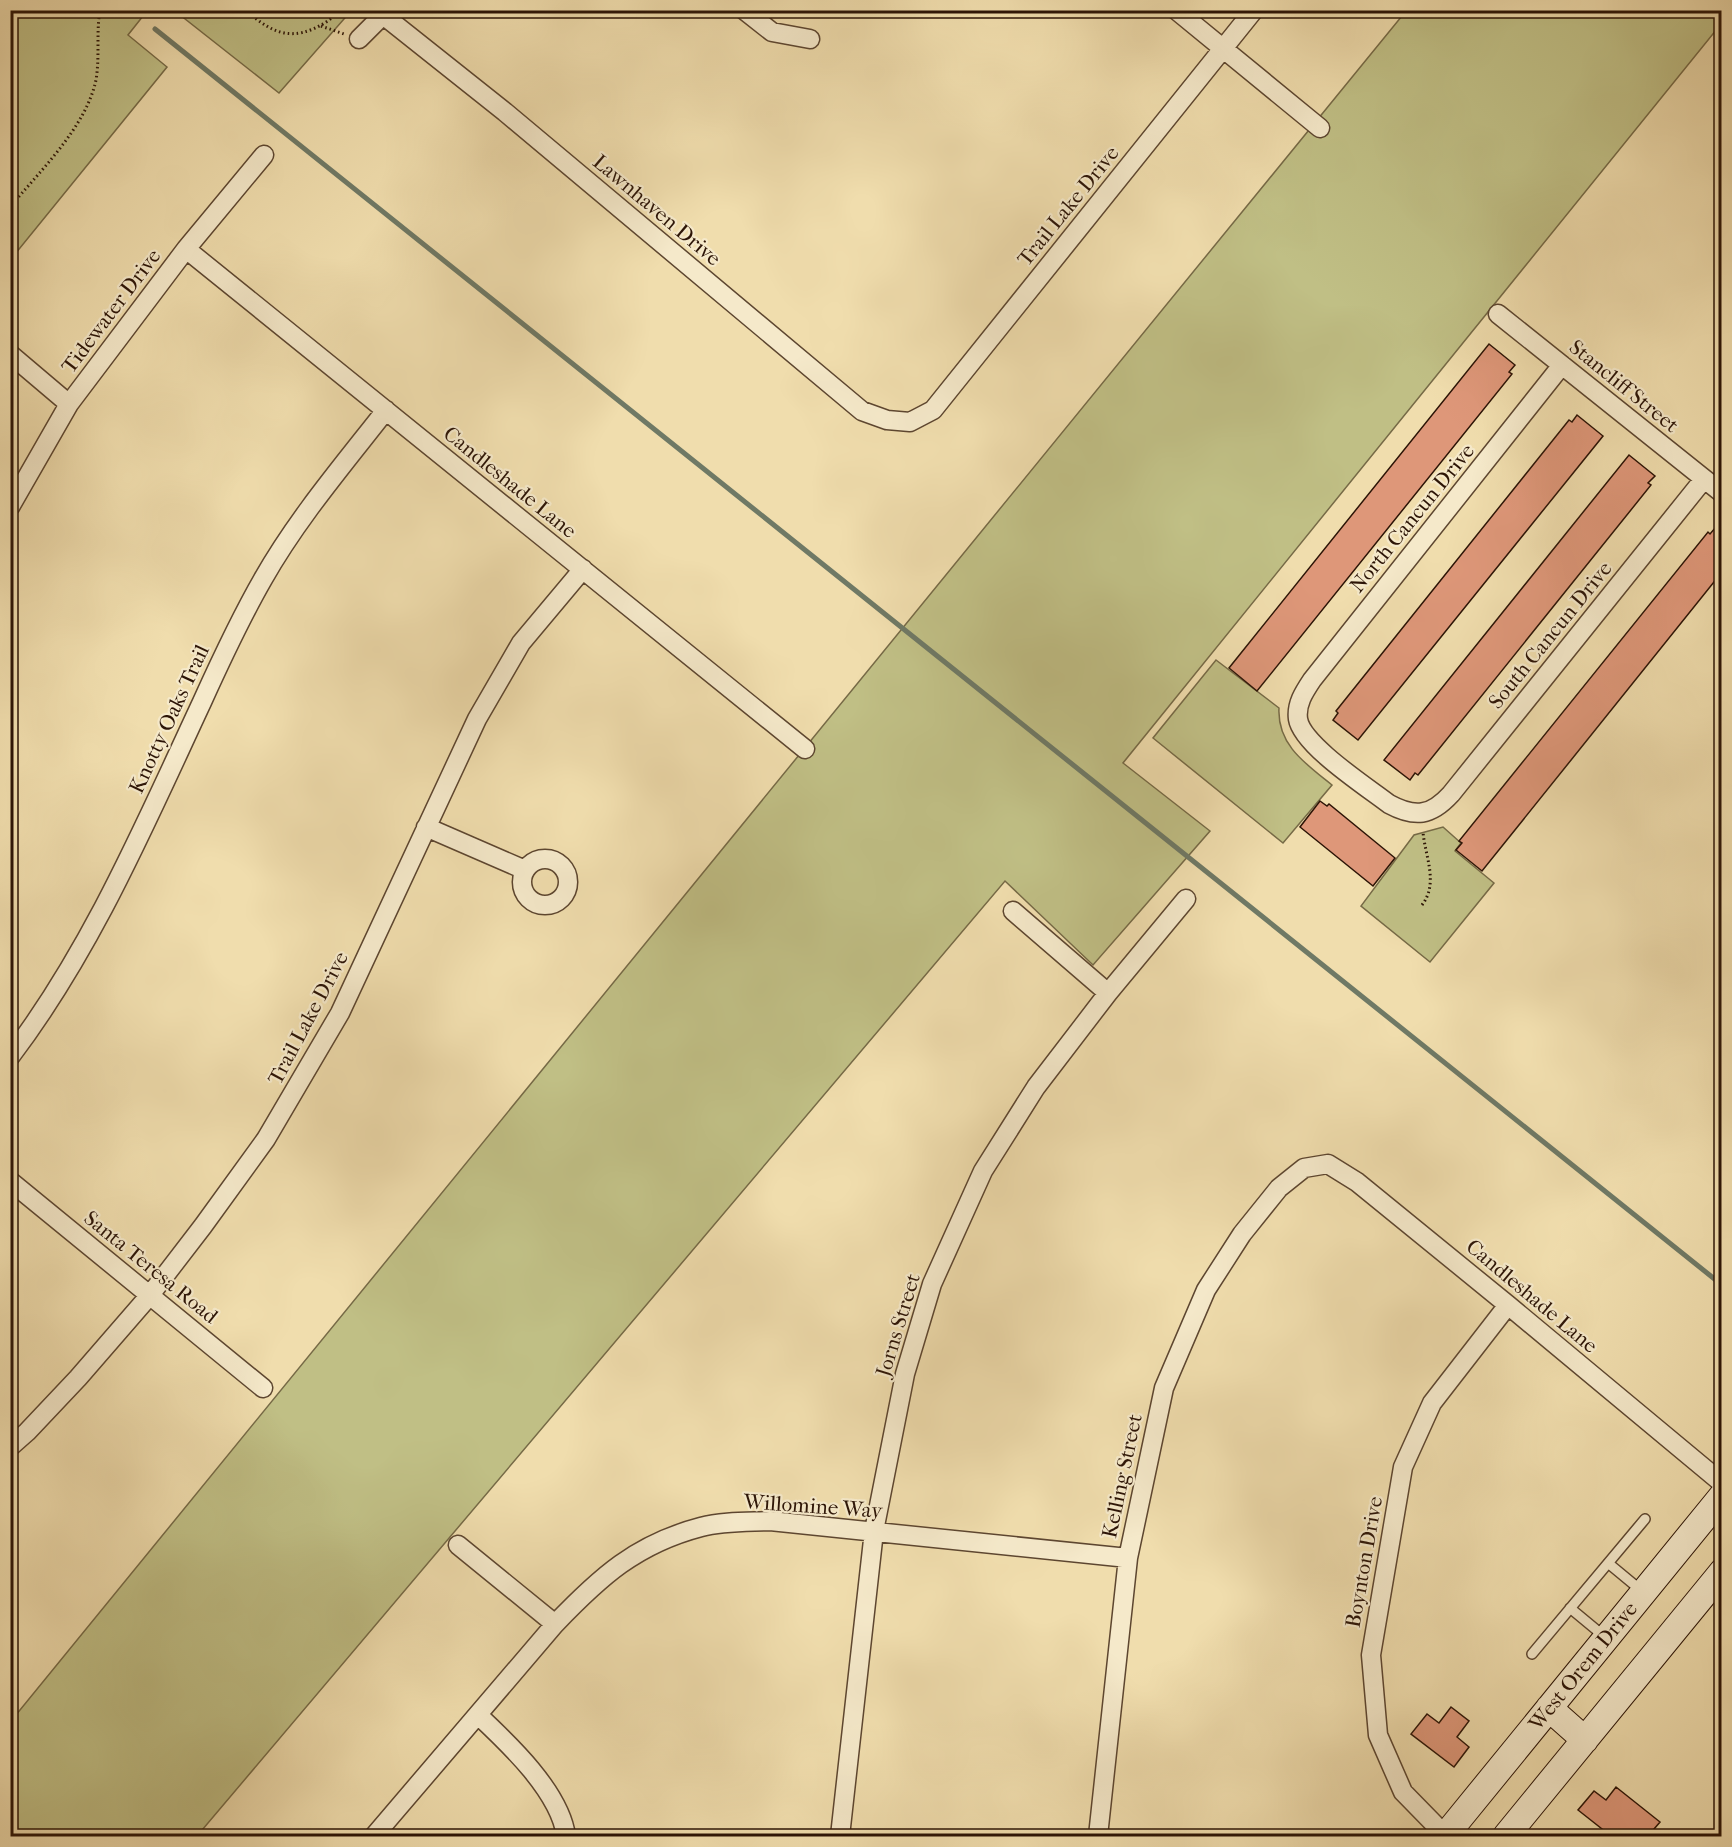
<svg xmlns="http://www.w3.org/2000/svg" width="1732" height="1847" font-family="'IM FELL French Canon',serif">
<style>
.green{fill:#c0bf85;stroke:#766a46;stroke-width:1.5}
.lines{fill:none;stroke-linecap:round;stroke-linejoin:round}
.stream{stroke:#6f7965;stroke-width:5}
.building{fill:#de9779;stroke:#2c1406;stroke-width:1.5}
.service-casing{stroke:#5d4630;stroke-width:12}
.minor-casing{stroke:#5d4630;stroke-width:21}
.secondary-casing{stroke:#2c1406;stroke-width:28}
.path{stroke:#2c1406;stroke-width:3;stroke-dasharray:1.5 3;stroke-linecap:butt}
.service{stroke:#f5e9ca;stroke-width:9}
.minor{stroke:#f5e9ca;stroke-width:18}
.secondary{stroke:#f5e9ca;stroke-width:26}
.labels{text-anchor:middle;stroke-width:4.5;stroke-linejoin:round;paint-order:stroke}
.street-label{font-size:21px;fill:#2c1406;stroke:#f5e9ca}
</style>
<rect width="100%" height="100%" fill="#f0ddad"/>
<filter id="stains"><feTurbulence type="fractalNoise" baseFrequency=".00333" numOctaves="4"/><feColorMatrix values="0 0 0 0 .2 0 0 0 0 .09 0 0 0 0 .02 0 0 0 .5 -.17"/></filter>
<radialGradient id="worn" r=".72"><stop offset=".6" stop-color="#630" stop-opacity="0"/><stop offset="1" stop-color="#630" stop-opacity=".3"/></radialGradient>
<!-- green -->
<path class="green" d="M11 10 147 11 128 35 167 67 11 259Z
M175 11H351L279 93Z
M1406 11H1721V24L1123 763 1210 831 1093 965 1005 881 197 1836H11V1721Z
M1216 660 1279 708C1277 745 1306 764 1332 785L1283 843 1153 738Z
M1443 827 1461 843 1455 851 1494 883 1430 962 1361 906 1414 835Z"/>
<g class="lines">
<!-- stream -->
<path class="stream" d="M155 29 1722 1285"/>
</g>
<!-- building -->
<path class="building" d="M1489 344 1515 365 1509 372 1512 374 1257 691 1229 668Z
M1577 415 1603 436 1358 740 1333 720 1338 713 1336 711 1569 420 1572 422Z
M1629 455 1655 476 1648 483 1651 485 1418 775 1415 773 1410 780 1384 760Z
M1722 520V572L1482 871 1456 850 1462 843 1459 841 1708 532 1710 534Z
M1320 801 1327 806 1329 804 1395 858 1373 886 1300 827Z
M1451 1707 1469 1721 1457 1737 1469 1747 1454 1767 1411 1734 1427 1714 1439 1723Z
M1616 1787 1660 1822 1648 1836H1611L1578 1810 1594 1791 1606 1800Z"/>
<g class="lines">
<defs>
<path id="service" d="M1608 1563 1643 1592
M1570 1608 1605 1637
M1532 1654 1645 1519"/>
<path id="minor" d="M744 10 772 32 810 39
M1176 10 1320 128
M383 15 505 112 862 411 887 420 910 422 933 410 1254 10
M359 39 388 10
M186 249 805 749
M1498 314 1722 493
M10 354 69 404
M1562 365 1312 680C1304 692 1296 704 1298 719 1302 745 1367 787 1389 804 1415 818 1431 816 1451 794L1704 479
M10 507 69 404 186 249 264 155
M426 827 525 870
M522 882a23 23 0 1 1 46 0a23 23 0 1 1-46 0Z
M1013 911 1108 993
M10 1057C92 949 145 824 202 702 221 660 240 619 263 579 297 519 343 465 386 410
M10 1181 263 1388
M10 1447 27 1432 78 1378 150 1295 203 1226 266 1139 340 1013 477 719 521 643 583 569
M458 1545 555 1624
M478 1715C509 1744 560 1792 566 1836
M374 1836 555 1624C600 1577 636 1544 701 1527 723 1521 748 1522 770 1521L1128 1558
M840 1836 874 1531 905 1374 932 1284 983 1171 1036 1087 1108 993 1186 899
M1098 1836 1128 1558 1164 1388 1206 1290 1242 1234 1279 1188 1304 1168 1328 1164 1357 1182 1508 1305 1722 1483
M1446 1836 1403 1792 1378 1735 1371 1655 1403 1467 1432 1403 1508 1305"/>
<path id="secondary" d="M1549 1708 1585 1740
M1445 1836 1722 1496
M1506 1836 1722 1572"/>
</defs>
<!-- service casing -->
<use href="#service" class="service-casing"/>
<!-- minor casing -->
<use href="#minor" class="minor-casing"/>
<!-- secondary casing -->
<use href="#secondary" class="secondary-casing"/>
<!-- path -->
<path class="path" d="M245 10C267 28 284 41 313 29 322 25 333 19 339 10
M321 26 344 34
M10 207C40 171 86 127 96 80 100 55 96 34 100 10
M1422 905C1439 883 1425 856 1423 832"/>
<!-- service -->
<use href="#service" class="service"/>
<!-- minor -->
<use href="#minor" class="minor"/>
<!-- secondary -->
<use href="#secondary" class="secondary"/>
</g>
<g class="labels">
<!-- street labels -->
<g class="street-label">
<text transform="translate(1068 206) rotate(-51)" y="7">Trail Lake Drive</text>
<text transform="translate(657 210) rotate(40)" y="7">Lawnhaven Drive</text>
<text transform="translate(111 311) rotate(-53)" y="7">Tidewater Drive</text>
<text transform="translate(1624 386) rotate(39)" y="7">Stancliff Street</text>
<text transform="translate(510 482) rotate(39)" y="7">Candleshade Lane</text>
<text transform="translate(1412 518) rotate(-51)" y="7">North Cancun Drive</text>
<text transform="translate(1550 635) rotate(-51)" y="7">South Cancun Drive</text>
<text transform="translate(169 719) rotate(-65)" y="7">Knotty Oaks Trail</text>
<text transform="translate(308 1018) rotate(-62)" y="7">Trail Lake Drive</text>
<text transform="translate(151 1267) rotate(39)" y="7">Santa Teresa Road</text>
<text transform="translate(1532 1296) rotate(40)" y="7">Candleshade Lane</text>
<text transform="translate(898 1325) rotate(-73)" y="7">Jorns Street</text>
<text transform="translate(1122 1476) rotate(-78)" y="7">Kelling Street</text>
<text transform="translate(813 1506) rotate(4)" y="7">Willomine Way</text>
<text transform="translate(1364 1562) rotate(-80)" y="7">Boynton Drive</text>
<text transform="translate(1583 1666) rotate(-51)" y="7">West Orem Drive</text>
</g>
</g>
<!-- margin -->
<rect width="1732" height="1847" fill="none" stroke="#f0ddad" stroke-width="36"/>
<rect x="12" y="12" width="1708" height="1823" fill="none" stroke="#2c1406" stroke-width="3"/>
<rect x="18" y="18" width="1696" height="1811" fill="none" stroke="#2c1406" stroke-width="1.5"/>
<rect width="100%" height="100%" filter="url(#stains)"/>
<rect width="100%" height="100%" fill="url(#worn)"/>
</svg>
